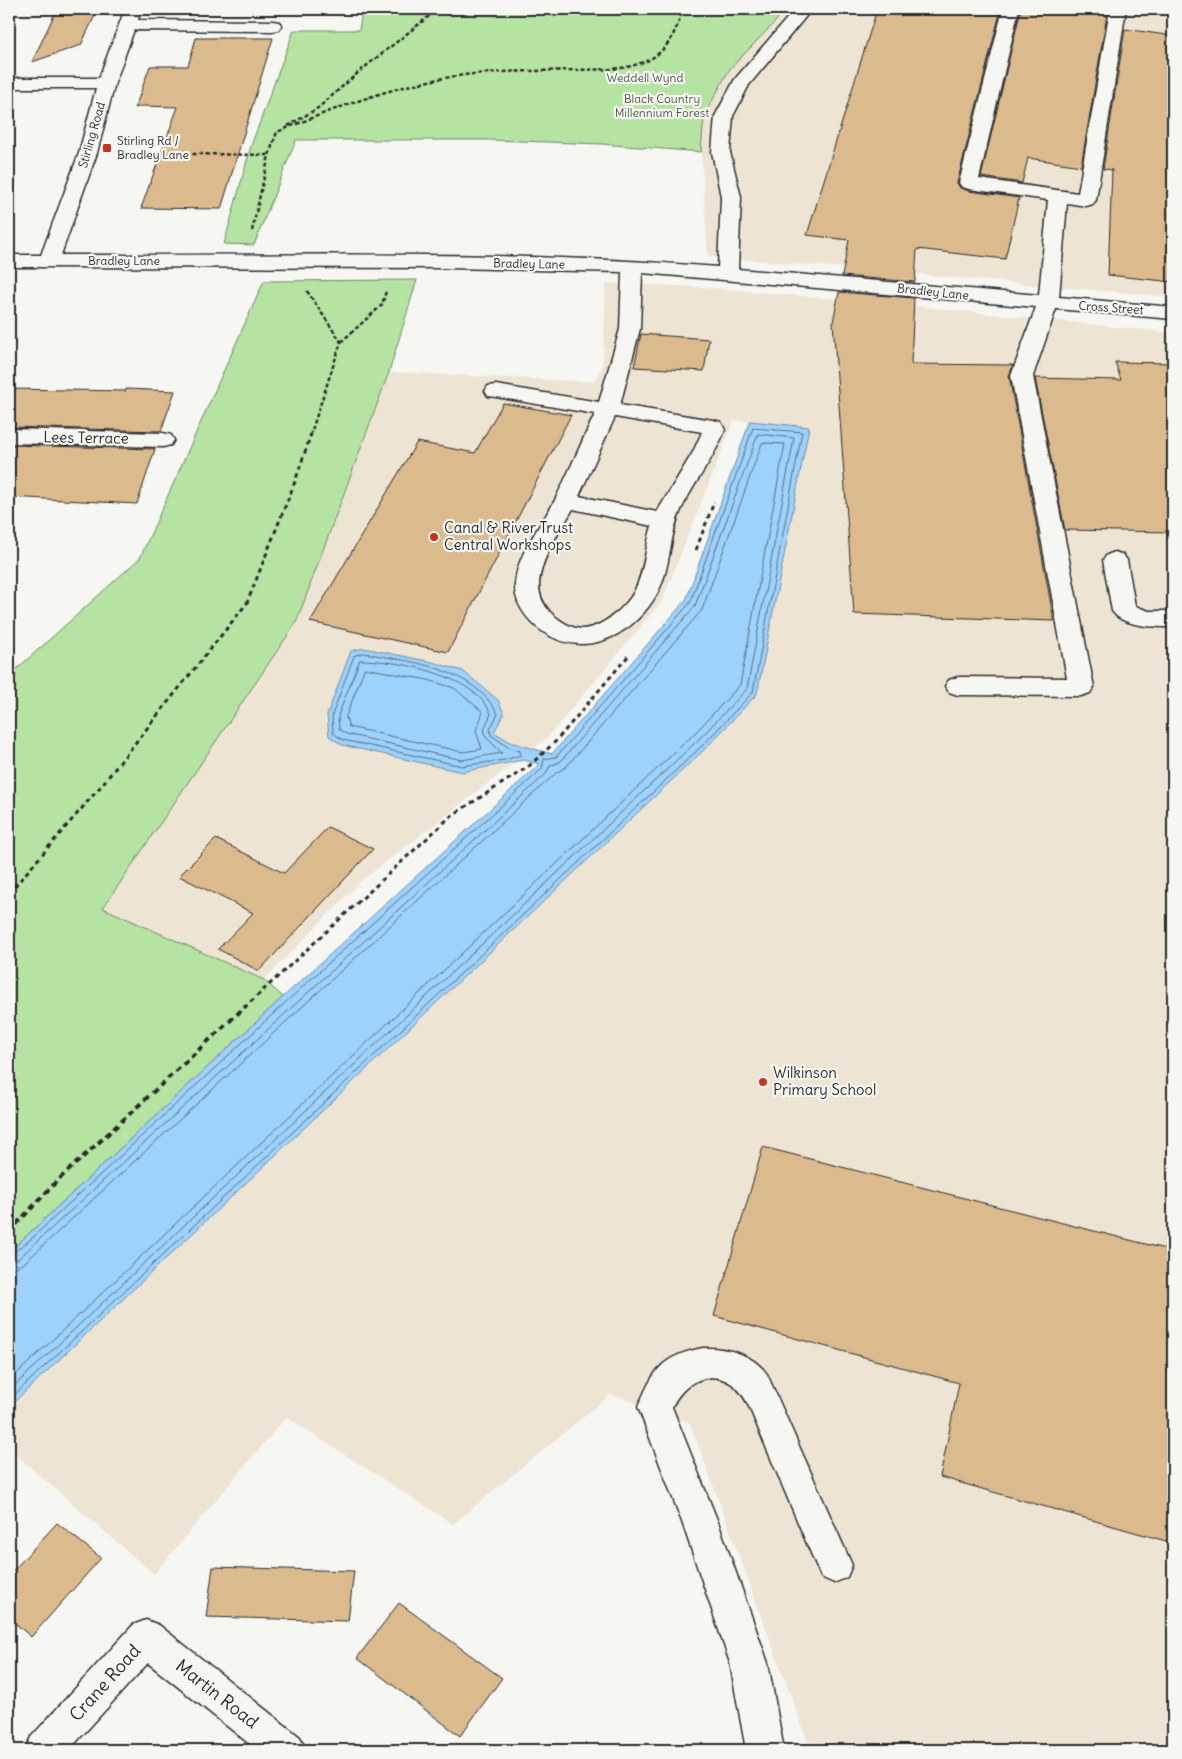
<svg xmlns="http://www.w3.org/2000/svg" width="1182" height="1759" font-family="Delius,sans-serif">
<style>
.built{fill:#eee4d4}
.green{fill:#b5e3a2;stroke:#708766}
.water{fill:#9dd2fc;stroke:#6f8fa8}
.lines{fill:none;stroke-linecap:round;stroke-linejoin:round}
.shore{stroke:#596e7f;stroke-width:1}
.building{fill:#dbba8d;stroke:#2b2b2b}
.minor-casing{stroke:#2b2b2b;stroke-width:3}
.path-far2{stroke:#2b2b2b;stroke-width:2.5;stroke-dasharray:4 2.5;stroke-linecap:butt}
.path-far1{stroke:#2b2b2b;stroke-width:3;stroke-dasharray:4.5 4;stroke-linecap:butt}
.path{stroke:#2b2b2b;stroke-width:4;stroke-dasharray:6 4.5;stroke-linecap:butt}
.minor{fill:#f6f6f2;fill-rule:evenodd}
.poi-dot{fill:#c8321e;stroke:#f6f6f2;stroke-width:2}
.labels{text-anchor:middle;stroke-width:4.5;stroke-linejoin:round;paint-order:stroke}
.far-park-label{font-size:12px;fill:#4e5949;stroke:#f6f6f2}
.far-street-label{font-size:12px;fill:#2b2b2b;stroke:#f6f6f2}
.far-poi-label{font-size:12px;fill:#2b2b2b;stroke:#f6f6f2;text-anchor:start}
.street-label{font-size:15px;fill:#2b2b2b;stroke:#f6f6f2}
.poi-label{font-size:15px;fill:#2b2b2b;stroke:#f6f6f2;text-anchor:start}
.near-street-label{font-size:18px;fill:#2b2b2b;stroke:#f6f6f2}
</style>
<rect width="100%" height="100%" fill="#f6f6f2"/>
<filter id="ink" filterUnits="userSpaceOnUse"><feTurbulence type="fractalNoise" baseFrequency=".02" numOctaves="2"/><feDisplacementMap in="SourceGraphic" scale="10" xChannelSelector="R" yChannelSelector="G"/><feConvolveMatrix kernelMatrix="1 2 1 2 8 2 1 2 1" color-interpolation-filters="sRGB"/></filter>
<g filter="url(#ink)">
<!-- built -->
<path class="built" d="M784 9H1173V297L708 256 701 152 704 116 729 70 776 21Z
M606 283 700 287 914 306 1173 333V1750H1041L808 1742 690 1423 611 1394 453 1524 286 1417 154 1574 9 1449V1407L707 747 808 427 734 420 662 601 547 738 361 881 264 980 103 908 296 623 389 372 593 382 603 366Z"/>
<!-- green -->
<path class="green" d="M377 9H784L776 21 729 70 704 116 701 152 602 144 491 140H296L254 245 224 244 251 146 294 30H359L362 11Z
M417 280 389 372 296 623 103 908 264 980 283 997 9 1252V676L140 558 264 281Z"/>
<!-- water -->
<path class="water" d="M750 421 809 427 757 694 707 747 9 1407V1252L283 997 540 764 523 760 462 772 342 745 329 736 327 715 351 651 364 648 432 662 463 671 498 700 504 714 494 732 510 742 552 754 686 600Z"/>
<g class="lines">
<!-- shore -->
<path class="shore" d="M364 653C412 662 472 667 498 714L490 729 491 735 508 747 520 751 521 755 505 760 462 766 343 740 333 733 332 715 354 656Z
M360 660C397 660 476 675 491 714L485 727 484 735 502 753 462 760 346 734 339 729 338 716Z
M365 668 428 680 454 688 483 712 476 731 482 749 463 752 349 727 346 717Z
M9 1256 31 1239 287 1001 542 769 544 759 556 757 690 603 753 428 802 432 753 692 704 744 9 1400
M9 1262 18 1259 546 774 550 766 560 762 695 606 758 434 794 438 747 689 699 739 9 1391
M9 1270 23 1264 556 773 566 767 702 610 762 443 785 444 740 685 694 734 9 1381"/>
</g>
<!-- building -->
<path class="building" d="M57 9H98L81 45 32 62Z
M877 9H1001L957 183 960 188 969 191 1019 198 1005 259 917 249 915 282 842 276 849 240 807 235Z
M1021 9H1108L1081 166 1028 158 1022 183 981 177Z
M1125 29 1173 36V282L1108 275 1112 170 1103 169Z
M196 38H273L221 209 141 208 178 107 142 106 135 108 150 66H188Z
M839 292 914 298 911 364 1013 365 1009 376 1054 621 854 614 833 322Z
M641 334 709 339 704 371 634 367Z
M1115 362 1173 363V532L1065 530 1035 378 1121 380Z
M9 389 126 391V389L175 391 161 431 9 427Z
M503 403 571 415 448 652 310 622 417 442 475 453Z
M9 445 155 449 137 504 9 497Z
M328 827 373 849 259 971 218 949 253 913 179 876 216 839 284 873Z
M763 1147 1173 1251V1543L940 1477 959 1383 714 1316Z
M57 1523 101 1558 31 1637 9 1618V1575Z
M213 1567 354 1571 348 1621 206 1617Z
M399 1603 502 1678 460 1736 357 1658Z"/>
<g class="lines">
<defs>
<path id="minor" d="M125 9H141L138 20 273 21 279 22 282 26 279 30 273 31 134 30 115 83 97 153 61 255C280 256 500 249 718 267L721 197 712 152 715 116 735 79 795 9H812L749 85 733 116 730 152 741 197 738 269 1039 295 1048 200 969 189 962 187 959 183 1003 9H1019L979 179 1078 193 1110 9H1126L1096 200 1093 204 1086 206 1067 203 1059 297 1173 307V319L1056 309 1033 376 1094 687 1090 693 1081 696 958 695 949 692 945 686 949 680 958 677 1067 678 1011 376 1036 307 642 273 640 329 620 405 713 420 721 422 725 430C714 459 694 482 681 510 670 533 671 559 662 583 645 626 595 660 550 636 533 627 514 607 515 585 516 555 541 526 555 500 569 472 581 443 595 414L496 397 488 396 485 391 488 386 496 385 599 402 620 329 622 272 449 268 9 267V255H41L79 153 96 88H9V78H99ZM615 417 702 432 693 452 657 512 579 496ZM573 509 652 526C645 547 645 571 634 592 626 607 602 628 583 629 571 629 559 620 550 612 543 604 539 596 539 585 540 558 560 531 573 509Z
M9 429 163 433 171 435 174 440 171 445 163 447 9 443Z
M1115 552 1123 555 1127 560 1135 606 1149 611H1173V627C1156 627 1122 627 1112 611L1103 560 1107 555Z
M703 1348C726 1347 753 1354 767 1374L852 1565 847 1577 834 1583 821 1577 750 1409C746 1400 741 1390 732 1384 708 1367 682 1385 672 1407L718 1522 768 1663 784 1750H746L730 1663 682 1522 638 1407C654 1370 661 1356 703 1348Z
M146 1620 159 1625 300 1737 306 1750H257L148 1663 69 1750H25L31 1737 133 1625Z"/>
</defs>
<!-- minor casing -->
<use href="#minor" class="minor-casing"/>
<!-- path-far2 -->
<path class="path-far2" d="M288 126 318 108 360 71 438 9
M121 153 269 155
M252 231 269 155 277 132C341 106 404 81 474 74 508 71 542 71 576 70 598 69 620 71 641 63 667 54 675 34 683 9
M307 291 341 342 310 436
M341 342 382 305 386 291"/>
<!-- path-far1 -->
<path class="path-far1" d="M696 550 714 502
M9 893 101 786 247 603 296 479 311 434
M244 1008 451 816 528 767 556 741 629 655"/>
<!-- path -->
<path class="path" d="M9 1232 56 1182 246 1006"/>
<!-- minor -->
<use href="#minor" class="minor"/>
</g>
</g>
<!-- markers -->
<g class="poi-dot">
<rect x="102" y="143" width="10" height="10" rx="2.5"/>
<circle cx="434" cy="537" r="5"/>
<circle cx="763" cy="1082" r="5"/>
</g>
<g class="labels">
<!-- far-park labels -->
<g class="far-park-label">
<text x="645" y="82">Weddell Wynd</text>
<text x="662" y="103">Black Country<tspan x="662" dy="14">Millennium Forest</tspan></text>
</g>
<!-- far-street labels -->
<g class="far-street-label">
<text transform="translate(92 135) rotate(-74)" y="4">Stirling Road</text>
<text x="124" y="265">Bradley Lane</text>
<text transform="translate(529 264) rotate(1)" y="4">Bradley Lane</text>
<text transform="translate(933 292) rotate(6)" y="4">Bradley Lane</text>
<text transform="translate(1111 308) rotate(4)" y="4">Cross Street</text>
</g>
<!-- far-poi labels -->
<g class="far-poi-label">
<text x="117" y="145">Stirling Rd /<tspan x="117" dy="14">Bradley Lane</tspan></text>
</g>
<!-- street labels -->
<g class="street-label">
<text transform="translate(86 438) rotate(1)" y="5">Lees Terrace</text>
</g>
<!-- poi labels -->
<g class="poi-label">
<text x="444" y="533">Canal &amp; River Trust<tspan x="444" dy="17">Central Workshops</tspan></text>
<text x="773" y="1078">Wilkinson<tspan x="773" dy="17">Primary School</tspan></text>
</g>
<!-- near-street labels -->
<g class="near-street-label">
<text transform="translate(105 1683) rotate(-48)" y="6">Crane Road</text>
<text transform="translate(217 1694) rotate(38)" y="6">Martin Road</text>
</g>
</g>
<!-- margin -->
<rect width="1182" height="1759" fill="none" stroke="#f6f6f2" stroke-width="30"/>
<rect x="15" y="15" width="1152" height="1729" fill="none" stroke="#2b2b2b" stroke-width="2" filter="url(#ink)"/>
</svg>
